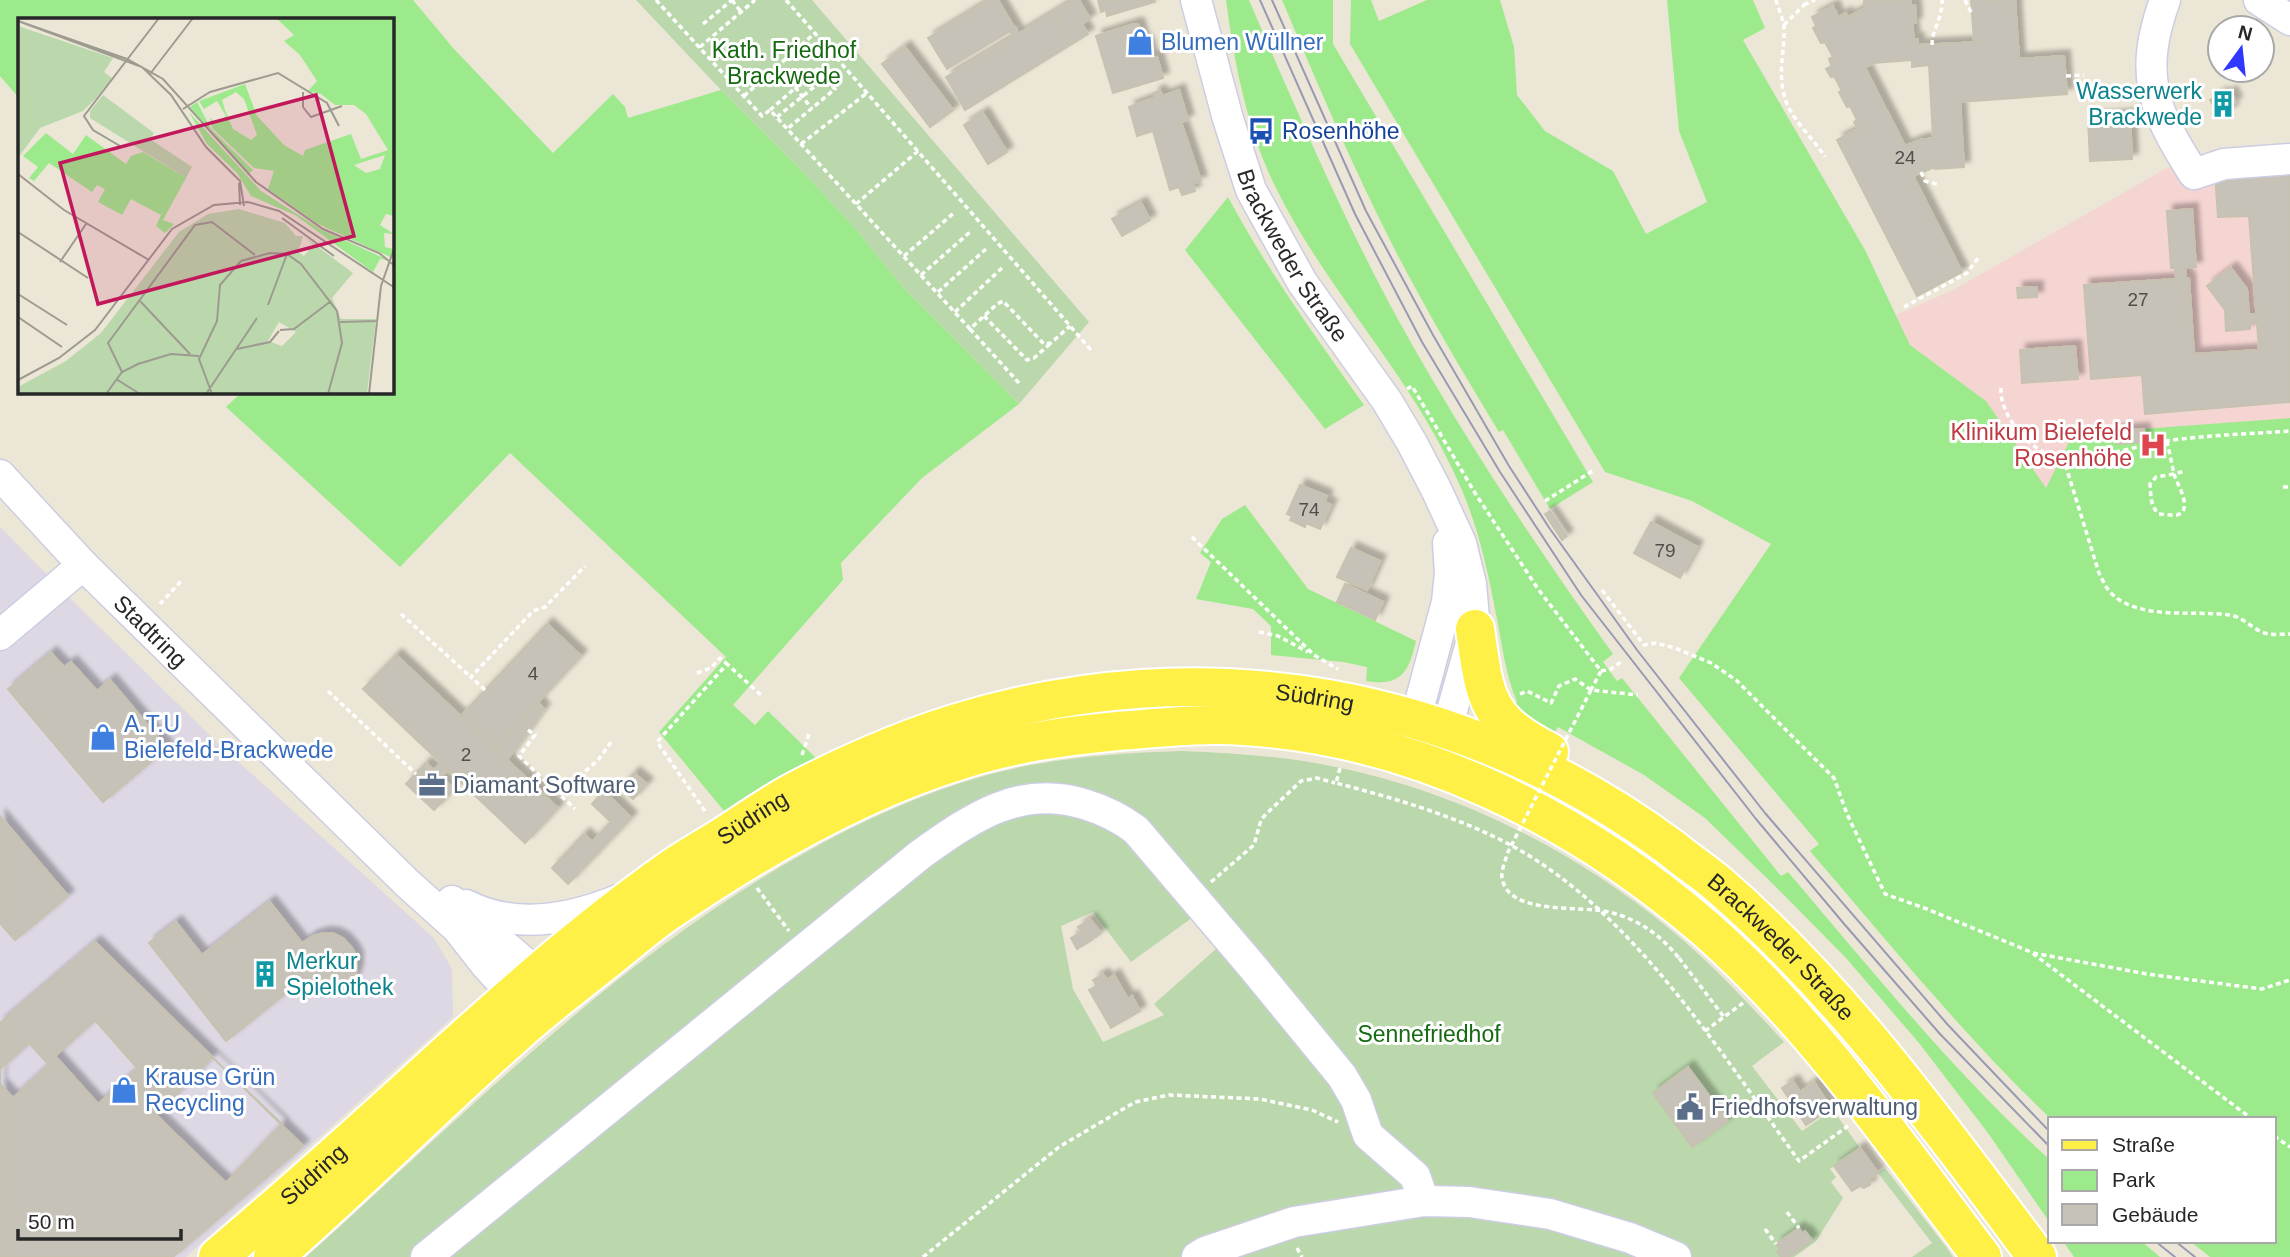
<svg xmlns="http://www.w3.org/2000/svg" width="2290" height="1257" font-family="Arial,sans-serif">
<style>
.industrial{fill:#ddd8e3}
.medical{fill:#f5d5d2}
.green{fill:#9dea8c}
.cemetery{fill:#bad8ac;fill-rule:evenodd}
.building{fill:#c7c2b7;stroke:#c7c2b0;stroke-width:2;fill-rule:evenodd;filter:url(#shadow)}
.lines{fill:none;stroke-linecap:round;stroke-linejoin:round}
.minor-casing{stroke:#cccde3;stroke-width:33}
.major-casing{stroke:#fff;stroke-width:42}
.path{stroke:#fff;stroke-width:3.5;stroke-dasharray:5 3.5;stroke-linecap:butt}
.minor{stroke:#fff;stroke-width:30}
.major{stroke:#fff048;stroke-width:38}
.tram{stroke:#9999b4;stroke-width:2}
.path-bridge{stroke:#fff;stroke-width:3.5;stroke-dasharray:5 3.5;stroke-linecap:butt}
.labels{text-anchor:middle;stroke-width:6;stroke-linejoin:round;paint-order:stroke}
.number-label{font-size:19px;fill:#4f4e4b}
.shop-label{font-size:23px;fill:#366cbe;stroke:#fff;text-anchor:start}
.park-label{font-size:23px;fill:#166a11;stroke:#fff}
.culture-label{font-size:23px;fill:#0d838f;stroke:#fff;text-anchor:end}
.transit-label{font-size:23px;fill:#164399;stroke:#fff;text-anchor:start}
.street-label{font-size:23px;fill:#272727;stroke:#fff}
.health-label{font-size:23px;fill:#be3a42;stroke:#fff;text-anchor:end}
.service-label{font-size:23px;fill:#4e5e75;stroke:#fff;text-anchor:start}
.inset-road{fill:none;stroke:#9d9a90;stroke-width:2}
.view{fill:#c2185b;fill-opacity:0.15;stroke:#c2185b;stroke-width:3.5}
.inset-edge{fill:none;stroke:#272727;stroke-width:3.5}
</style>
<defs>
<filter id="shadow"><feDropShadow dx="6" dy="-6" stdDeviation="2" flood-color="#0004"/></filter>
</defs>
<rect width="100%" height="100%" fill="#ece6d6"/>
<!-- industrial -->
<path class="industrial" d="M0 527 83 611 222 747 434 938 452 969 453 1017 186 1257H0Z"/>
<!-- medical -->
<path class="medical" d="M2290 153V656L2101 669 1986 401 1910 345 1896 315 1953 290 2165 169 2182 163Z"/>
<!-- green -->
<path class="green" d="M0 0H413L454 49 553 153 613 94 625 107 628 118 721 90 803 172 855 228 902 286 1019 404 922 478 841 563 843 580 733 705 755 725 768 711 817 759C783 772 754 791 724 811L659 732 726 657 510 453 400 567 226 407 242 392H392V19H19V98L0 76Z
M1226 0H1249C1296 109 1343 219 1400 323 1464 438 1536 547 1613 654L1603 662 1617 681 1622 678 1781 876 1788 872C1870 968 1956 1075 2050 1160V1223L1988 1133 1919 1043 1846 958 1774 885 1705 818 1644 775 1558 727 1552 737 1512 705 1517 702C1505 674 1502 643 1496 614 1487 567 1477 521 1456 477 1409 372 1324 288 1274 184 1247 128 1234 62 1226 0Z
M1282 0H1333V44L1593 482 1550 509 1503 430 1499 432C1463 373 1428 313 1396 252 1354 170 1318 85 1282 0Z
M1351 0H1371L1379 21 1427 0H1500L1514 47 1517 95 1545 131 1613 171 1646 234 1707 202 1679 131 1667 0H1753L1765 28 1743 40 1865 250 1910 345 1986 401 2046 488 2073 434 2290 418V1257H2210L2190 1241H2274V1119H2051C1964 1036 1888 942 1810 851L1819 844 1679 678 1771 544 1692 501 1605 472 1350 44Z
M1228 197C1267 270 1316 337 1364 405L1325 429 1185 250Z
M1245 505 1308 589 1416 641C1409 672 1401 687 1366 681L1367 667 1343 662 1271 655V626L1253 609 1196 599 1211 562 1200 553 1222 519Z
M2063 1241H2141L2160 1257H2074Z"/>
<!-- cemetery -->
<path class="cemetery" d="M636 0H812L1089 322 1019 404 902 286 855 228 803 172 721 90Z
M1181 751C1224 753 1267 755 1309 762 1442 784 1567 844 1671 930 1712 964 1748 1003 1784 1042L1752 1066 1802 1131 1833 1110 1860 1148 1830 1169 1836 1177 1831 1182 1843 1198 1816 1241 1794 1257H306C465 1115 615 959 803 854 861 821 922 793 987 775 1051 758 1116 753 1181 751ZM1093 912 1131 962 1200 912 1225 941 1154 1004 1164 1015 1103 1042 1073 989 1061 926Z
M1885 1168 1947 1248 1953 1257H1912L1932 1243 1878 1173Z"/>
<!-- building -->
<path class="building" d="M990 0H998L1018 34 1054 12 1067 33 1082 24 1088 34 965 110 946 77 1013 37 1010 31 947 69 928 38Z
M1074 0H1079L1090 19 1067 33 1054 12Z
M1098 0H1154L1155 2 1107 16 1106 10 1101 12Z
M1864 0H1911V5H1915L1916 23H1912L1914 39H1918V45L1981 42 1974 41 1971 0H2015L2019 59 2064 56 2067 94 1960 102 1964 167 1935 169V167L1913 176 1962 272 1917 296 1837 140 1858 129 1854 122 1857 120 1850 106 1847 107 1839 92 1842 91 1834 76 1831 77 1826 69 1832 66 1829 59 1833 57 1825 42 1821 43 1813 28 1816 26 1812 17 1833 6 1838 17 1846 13 1848 17 1864 9ZM1912 60V67L1929 65 1933 138 1920 140 1905 146 1865 68 1873 63Z
M1134 24H1138L1144 43 1147 42 1152 59 1157 57 1163 78 1113 93 1096 36Z
M905 47 953 110 930 127 882 64Z
M1179 90 1188 120 1181 122 1201 181 1192 184 1195 191 1182 195 1179 187 1170 190 1153 131 1137 136 1129 107 1154 98V93L1160 91 1163 96Z
M2231 92 2236 102 2230 106 2233 109 2220 117 2210 100 2222 93 2224 96Z
M983 113 1007 152 988 164 964 125Z
M2130 115 2132 159 2090 161 2088 118Z
M2290 169V402L2145 414 2142 375 2091 379 2084 285 2176 279 2175 268H2171L2167 211 2192 209 2196 267 2185 268 2186 278H2189L2194 354 2259 350 2249 216 2218 217 2215 173Z
M1141 203 1150 220 1122 236 1112 219Z
M2231 268 2247 289 2249 314H2256L2257 323H2250V329L2226 331 2225 310 2207 286Z
M2037 287V297L2018 298 2017 288Z
M2075 346 2078 379 2022 383 2020 350Z
M2144 429 2145 442 2116 444 2115 431Z
M1300 485 1327 496 1324 502 1331 505 1320 529 1306 523 1305 527 1290 520 1292 516 1287 514Z
M1550 511 1567 536 1562 540 1545 514Z
M1651 522 1697 547 1680 578 1634 553Z
M1351 548 1380 561 1367 590 1337 577Z
M1345 584 1383 602 1375 620 1337 602Z
M547 624 581 656 495 748 461 716Z
M51 653 64 667 71 662 97 691 110 680 167 748 103 802 8 689Z
M396 655 558 808 525 843 448 770 441 777 454 789 434 810 406 784 426 763 434 770 441 763 363 689Z
M537 702 544 709 507 760 495 748Z
M634 773 647 784 633 799 621 788Z
M604 791 631 818 568 884 552 868 584 834 592 842 611 822 592 804Z
M0 816 68 896 15 940 0 923Z
M270 902 302 943 313 936 324 933 335 934 344 939 352 948 357 957V969L354 979 346 989 336 995 325 997 314 995 299 983 226 1041 149 943 176 922 202 955Z
M1090 919 1101 933 1090 941 1078 927Z
M1083 931 1090 941 1077 949 1071 938Z
M95 942 303 1146 173 1257H0V1023Z
M1103 974 1107 980 1114 975 1128 999 1132 996 1140 1011 1111 1028 1089 990 1097 986 1093 980Z
M95 1020 138 1069 98 1104 55 1056Z
M29 1043 49 1065 13 1098 0 1084V1069Z
M212 1057 282 1124 226 1183 156 1115Z
M1688 1067 1728 1121 1692 1147 1653 1093Z
M1793 1081 1800 1092 1814 1082 1831 1108 1806 1125 1782 1088Z
M1860 1148 1878 1173 1870 1179V1185L1864 1188 1860 1186 1852 1191 1834 1166Z
M1799 1228 1802 1233 1805 1231 1812 1240 1789 1257H1781L1777 1252 1780 1249 1776 1244Z"/>
<g class="lines">
<defs>
<g id="minor">
<path id="s1" d="M1196 0 1228 119 1251 190 1302 282 1387 401 1412 443 1436 489 1461 543 1471 584 1475 629 1441 750"/>
<path d="M2165 0C2138 75 2153 110 2194 174L2224 164 2290 159"/>
<path d="M2259 0 2290 20"/>
<path id="s2" d="M0 475 83 565 407 883 457 928 486 965 527 1010"/>
<path d="M0 635 83 565"/>
<path d="M1410 740 1447 602 1450 573 1448 543"/>
<path d="M452 901 538 974 551 988"/>
<path d="M466 905C515 930 569 920 618 900"/>
<path d="M426 1257 921 854C972 818 1019 784 1084 804 1104 810 1119 817 1136 830L1251 965 1342 1076 1356 1100 1368 1135 1415 1176 1424 1201"/>
<path d="M1197 1257 1205 1252 1294 1222 1424 1201 1469 1202 1550 1214 1630 1238 1676 1257"/>
</g>
<g id="major">
<path d="M1475 629C1485 696 1484 719 1549 752"/>
<path id="s3" d="M218 1257C289 1197 358 1135 427 1072 504 1002 582 932 667 872 685 859 705 848 724 836 746 822 767 807 790 794 838 768 902 740 954 724 1203 646 1465 694 1674 850 1688 862 1704 872 1718 884 1843 992 1939 1126 2037 1257"/>
<path d="M273 1257C355 1186 431 1109 512 1037 540 1011 571 988 601 964 623 947 644 928 667 912 756 851 861 790 964 759 1014 743 1066 736 1118 731 1160 728 1202 723 1244 726 1415 736 1578 818 1706 929 1814 1024 1895 1143 1982 1257"/>
</g>
</defs>
<!-- minor casing -->
<use href="#minor" class="minor-casing"/>
<!-- major casing -->
<use href="#major" class="major-casing"/>
<!-- path -->
<path class="path" d="M656 0 762 116 770 110 970 329 997 304 1003 301 1044 344 1051 343 1070 326
M732 0 741 12
M786 0 1091 350
M1776 0C1778 8 1783 18 1784 27 1785 52 1777 72 1785 98 1790 118 1814 139 1825 157
M1965 0 1972 14
M1804 5 1815 0
M703 24 732 0
M1784 25 1804 5 1806 0
M1932 45C1932 29 1943 17 1942 0
M700 47 755 0
M2066 76 2084 75
M795 87 812 109
M744 96 815 33
M770 110 817 69 835 89 787 129
M777 117 825 78
M801 144 867 93
M1921 172 1925 181 1940 185
M856 204 918 151
M904 256 955 212
M921 275 970 232
M938 292 986 249
M1904 307 1967 273 1978 258
M955 312 1002 268
M984 316 1027 360 1034 358 1051 343
M970 329 1019 383
M2001 388C1999 414 2029 450 2054 456 2082 463 2137 446 2166 441 2207 435 2249 434 2290 431
M1407 389 1412 386 1475 493 1538 589 1601 671 1591 690
M2167 441 2174 474 2156 477 2150 484C2151 496 2150 506 2159 514 2164 514 2173 516 2177 515 2194 510 2177 484 2174 474L2185 471
M2063 457 2099 573C2102 579 2105 586 2110 592 2136 621 2195 610 2230 615 2244 617 2254 631 2268 634 2275 635 2283 634 2290 634
M2283 487H2290
M1545 501 1594 470
M1192 537 1314 655 1338 669
M1602 590 1644 645 1656 643 1675 648 1711 663 1736 680 1834 778 1847 814 1885 894 1927 909 2031 952 2252 1119
M160 604 183 579
M401 614 471 677
M1259 632 1278 636 1308 652
M1601 671 1611 669 1621 662
M697 673 711 668 720 658 727 664
M485 690 471 677 533 611 545 607 585 566
M328 691 416 774
M1520 694 1527 691 1551 703 1559 686 1575 679 1591 690 1638 695
M528 730 535 735 519 756 575 809
M802 755 809 734
M1340 768 1336 783C1397 799 1460 817 1516 848 1634 914 1721 1053 1799 1161L1848 1126
M560 794 598 760 612 741
M705 811 657 742 727 664 762 696
M1211 882 1254 845 1261 820 1266 814 1301 781 1317 778 1335 783
M757 888 789 931
M2033 953 2147 974 2262 989 2290 980
M1679 958 1724 1017
M1705 1031 1743 1003
M2274 1136 2290 1147
M1787 1212 1799 1228
M1765 1229 1776 1244
M1297 1248 1302 1257
M923 1257 1059 1147 1135 1102 1169 1095 1260 1099 1312 1110 1338 1122"/>
<!-- minor -->
<use href="#minor" class="minor"/>
<!-- major -->
<use href="#major" class="major"/>
<!-- tram -->
<path class="tram" d="M1260 0 1355 214 1422 342 1500 472 1581 595 1756 819 1845 925 1940 1034 2050 1147
M1272 0 1366 211 1433 335 1509 466 1550 529 1637 650 1765 813 1948 1025 2050 1132
M2155 1241 2175 1257
M2175 1241 2195 1257"/>
<!-- path-bridge -->
<path class="path-bridge" d="M1591 690 1508 852C1506 859 1501 870 1502 878 1508 916 1581 905 1609 912 1640 920 1659 934 1679 958"/>
</g>
<!-- icons -->
<defs>
<symbol id="shop-bare" viewBox="-9 -9 18 18"><path d="M-5-2.5h2.3a2.7 3.5 0 0 1 5.4 0H5L5.5 6h-11ZM-1.5-2.5h3a1.5 2.3 0 0 0-3 0Z" fill="#3f7fe0" stroke="#fff" stroke-width="2.5" paint-order="stroke"/></symbol>
<symbol id="building-bare" viewBox="-9 -9 18 18"><path d="M-4-6H4V6H1V3H-1V6H-4ZM-2.5-4.3h1.7v1.8h-1.7ZM.8-4.3h1.7v1.8H.8ZM-2.5-1h1.7V.8h-1.7ZM.8-1h1.7V.8H.8Z" fill="#0f9aa8" stroke="#fff" stroke-width="2.5" paint-order="stroke"/></symbol>
<symbol id="bus-bare" viewBox="-9 -9 18 18"><path d="M-5-6H5V4H4V6H2V4H-2V6H-4V4H-5ZM-3.5-4V0h7V-4ZM-3.5 1.2v1.5H-2V1.2ZM2 1.2v1.5H3.5V1.2Z" fill="#1a4fb4" stroke="#fff" stroke-width="2.5" paint-order="stroke"/></symbol>
<symbol id="hospital-bare" viewBox="-9 -9 18 18"><path d="M-5-5h3v3.5h4V-5h3V5h-3V1.5h-4V5h-3Z" fill="#e0444e" stroke="#fff" stroke-width="2.5" paint-order="stroke"/></symbol>
<symbol id="office-bare" viewBox="-9 -9 18 18"><path d="M-6-3h4V-5.5h4V-3h4V5H-6ZM-1-4.5V-3h2v-1.5ZM-6 0V1H6V0Z" fill="#5c6f8a" stroke="#fff" stroke-width="2.5" paint-order="stroke"/></symbol>
<symbol id="civic-bare" viewBox="-9 -9 18 18"><path d="M-.6-6.5H3V-4.5H.6V-3L4-1V1h2V6H-6V1h2V-1L-.6-3ZM-1.2 2.5V6h2.4V2.5Z" fill="#5c6f8a" stroke="#fff" stroke-width="2.5" paint-order="stroke"/></symbol>
</defs>
<g fill-rule="evenodd">
<use href="#shop-bare" x="1121" y="23" width="38" height="38"/>
<use href="#building-bare" x="2204" y="85" width="38" height="38"/>
<use href="#bus-bare" x="1242" y="112" width="38" height="38"/>
<use href="#hospital-bare" x="2134" y="426" width="38" height="38"/>
<use href="#shop-bare" x="84" y="718" width="38" height="38"/>
<use href="#office-bare" x="413" y="766" width="38" height="38"/>
<use href="#building-bare" x="246" y="955" width="38" height="38"/>
<use href="#shop-bare" x="105" y="1071" width="38" height="38"/>
<use href="#civic-bare" x="1671" y="1088" width="38" height="38"/>
</g>
<g class="labels">
<!-- number labels -->
<g class="number-label">
<text x="1905" y="164">24</text>
<text x="2138" y="306">27</text>
<text x="1309" y="516">74</text>
<text x="1665" y="557">79</text>
<text x="533" y="680">4</text>
<text x="466" y="761">2</text>
</g>
<!-- shop labels -->
<g class="shop-label">
<text x="1161" y="50">Blumen Wüllner</text>
<text x="124" y="732">A.T.U<tspan x="124" dy="26">Bielefeld-Brackwede</tspan></text>
<text x="145" y="1085">Krause Grün<tspan x="145" dy="26">Recycling</tspan></text>
</g>
<!-- park labels -->
<g class="park-label">
<text x="784" y="58">Kath. Friedhof<tspan x="784" dy="26">Brackwede</tspan></text>
<text x="1429" y="1042">Sennefriedhof</text>
</g>
<!-- culture labels -->
<g class="culture-label">
<text x="2202" y="99">Wasserwerk<tspan x="2202" dy="26">Brackwede</tspan></text>
<text x="286" y="969" text-anchor="start">Merkur<tspan x="286" dy="26">Spielothek</tspan></text>
</g>
<!-- transit labels -->
<g class="transit-label">
<text x="1282" y="139">Rosenhöhe</text>
</g>
<!-- street labels -->
<g class="street-label">
<text dy="8" stroke="none"><textPath href="#s1" startOffset="275">Brackweder Straße</textPath></text>
<text dy="8" stroke="none"><textPath href="#s2" startOffset="217">Stadtring</textPath></text>
<text dy="8" stroke="none"><textPath href="#s3" startOffset="1281">Südring</textPath></text>
<text dy="8" stroke="none"><textPath href="#s3" startOffset="693">Südring</textPath></text>
<text dy="8" stroke="none"><textPath href="#s3" startOffset="1820">Brackweder Straße</textPath></text>
<text dy="8" stroke="none"><textPath href="#s3" startOffset="126">Südring</textPath></text>
</g>
<!-- health labels -->
<g class="health-label">
<text x="2132" y="440">Klinikum Bielefeld<tspan x="2132" dy="26">Rosenhöhe</tspan></text>
</g>
<!-- service labels -->
<g class="service-label">
<text x="453" y="793">Diamant Software</text>
<text x="1711" y="1115">Friedhofsverwaltung</text>
</g>
</g>
<!-- overview -->
<g transform="translate(18 18)">
<rect width="376" height="376" fill="#ece6d6"/>
<path d="M258 0H376V198L368 196 362 207 376 216 366 215 367 229 375 231 372 239 300 206 250 171 256 153 236 150 194 110 192 99 197 106 208 98 199 83 186 91 181 83 227 66 239 98 266 127 285 138 287 132 333 116 343 141 370 132 348 96 336 87H317L303 76 290 73 299 63 282 37 266 23 276 17ZM218 74 226 81 239 117 233 122 215 111 207 92 204 82ZM367 137 362 151 348 155 336 147ZM179 84 193 111 235 152 231 156 172 89ZM171 94 243 173 304 212 370 242 362 241 355 254 277 197 233 178 219 155 189 126ZM28 115 55 136 68 117 108 146 113 138 125 134 168 160 145 202 156 206 147 215 138 208 143 197 113 181 104 197 80 184 87 171 79 167 74 174 31 145 16 163 11 160 20 149 5 138Z" fill="#9dea8c" fill-rule="evenodd"/>
<path d="M0 8 95 40 86 54 94 60 79 79 65 93 22 110 0 140ZM85 77 136 115 132 121 174 149 168 160 72 100V93ZM221 191 267 205 278 218H285L280 234 286 238 295 227 288 220 335 255 314 280 323 301H358L349 376H0V369L48 343 83 315 161 214 190 196ZM261 304 278 314 264 328 250 323Z" fill="#bad8ac" fill-rule="evenodd"/>
<path class="inset-road" d="M0 3 124 49 153 77 188 129 222 163 226 188M0 3 109 41 145 61 238 164 305 211 361 235 377 248M132 56 175 0M285 74V89L293 99 324 88M165 91 192 74 260 55 309 85 321 108M102 128 75 112 66 98 141 0M0 156 46 192 131 242M221 165 222 187M264 200 316 238M0 214 70 260M42 244 68 206M0 276 49 307M121 282 172 336M250 287 269 236M0 299 44 329M322 304 360 303M262 312 276 311 313 283M219 331 252 324 261 313M104 354 90 325 177 207 194 204 237 237M98 361 122 376M0 362 41 340 77 312 154 211 196 187 230 184 261 193 377 270M88 376 104 354 120 346 153 336 181 338M188 376 239 300M194 376 181 341 199 303 202 267 223 243 252 235 269 236 283 246 319 293 324 325 310 376M351 376 363 268 377 228"/>
<path class="view" d="M298 77 336 218 80 286 42 145Z"/>
<rect width="376" height="376" class="inset-edge"/>
</g>
<!-- legend -->
<rect x="2048" y="1117" width="228" height="126" fill="#ffffff" stroke="#a9a9a9" stroke-width="2"/>
<rect x="2062" y="1140" width="35" height="10" fill="#fff048" stroke="#a9a9a9" stroke-width="2"/>
<text x="2112" y="1152" font-size="21" fill="#272727">Straße</text>
<rect x="2062" y="1170" width="35" height="21" fill="#9dea8c" stroke="#a9a9a9" stroke-width="2"/>
<text x="2112" y="1187" font-size="21" fill="#272727">Park</text>
<rect x="2062" y="1204" width="35" height="21" fill="#c7c2b7" stroke="#a9a9a9" stroke-width="2"/>
<text x="2112" y="1222" font-size="21" fill="#272727">Gebäude</text>
<!-- north arrow -->
<g transform="translate(2241 49) rotate(15)"><circle r="33" fill="#ffffff" stroke="#a9a9a9" stroke-width="2"/>
<path d="M0-5L12 26L0 18L-12 26Z" fill="#3037ff"/>
<text y="-10" font-size="19" font-weight="bold" text-anchor="middle" fill="#272727">N</text>
</g>
<!-- scale -->
<path d="M18 1229v10h163v-10" fill="none" stroke="#272727" stroke-width="3.5"/>
<text x="28" y="1229" font-size="21" fill="#272727" stroke="#ffffff" stroke-width="5" paint-order="stroke">50 m</text>
</svg>
